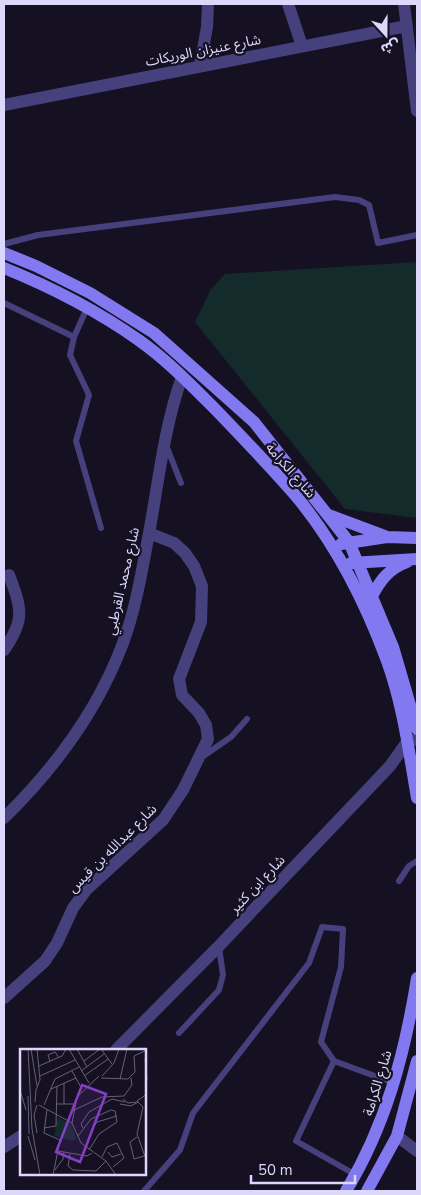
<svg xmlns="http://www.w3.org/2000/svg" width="421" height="1195" font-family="'Nunito Sans','Noto Sans Arabic',sans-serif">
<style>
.green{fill:#142b2c}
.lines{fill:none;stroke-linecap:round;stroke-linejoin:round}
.lane{stroke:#46417c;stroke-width:6}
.street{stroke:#46417c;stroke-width:12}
.secondary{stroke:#8278f0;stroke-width:12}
.labels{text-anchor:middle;stroke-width:4.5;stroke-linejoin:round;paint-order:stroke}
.street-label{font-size:14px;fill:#ddd7fb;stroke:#151123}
.inset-road{fill:none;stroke:#656079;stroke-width:1}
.view{fill:#853dc5;fill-opacity:0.15;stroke:#853dc5;stroke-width:2.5}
.inset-edge{fill:none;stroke:#ddd7fb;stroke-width:2.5}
</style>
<rect width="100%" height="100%" fill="#151123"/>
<!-- green -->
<path class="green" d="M417 262V518L345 509 195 322 211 289 225 274Z"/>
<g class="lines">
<!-- lane -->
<path class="lane" d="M4 244 38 235 335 197 359 200 369 205 378 243 417 235
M4 303 74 337
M87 308 74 337 70 355 89 395 76 441 101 528
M166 445 181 483
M202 757 231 737 247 719
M399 881 409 866 417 861
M179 1033 219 990 223 975 219 947
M334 1061 296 1141 356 1175
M144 1191 180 1150 193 1113 309 963 322 927 343 929 341 967 321 1042 334 1061 394 1083"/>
<!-- street -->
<path class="street" d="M288 4 302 46
M404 4 417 111
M200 66 207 27 208 4
M4 105 407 26
M4 650C25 620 22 609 9 575
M4 818C54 769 98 710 123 643 136 608 142 570 149 533 159 480 164 427 182 377
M4 998 45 961 57 943 73 908 87 889 163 820 183 790 208 739 206 725 199 713 182 695 179 679 201 622 202 586 194 566 185 553 174 543 149 533
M116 1050 219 946 390 766 407 742 417 739
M397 1136 417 1151
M4 1147 21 1136"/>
<!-- secondary -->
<path class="secondary" d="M4 253 36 266 90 293 154 333 254 422 349 542 393 647 417 729
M4 268C51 287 99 312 140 341 168 361 192 386 216 410 243 438 270 466 296 496 335 543 366 604 387 661 403 705 409 752 417 798
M329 515 385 536
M341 544 387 537 417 538
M351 563 417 559
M372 596C381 579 389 569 407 562
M346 1191C386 1125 405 1053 417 978
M367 1191 397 1136 417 1061"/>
</g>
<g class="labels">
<!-- street labels -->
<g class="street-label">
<text transform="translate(203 50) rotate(-11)" y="5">شارع عنيزان الوريكات</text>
<text transform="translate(291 470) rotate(49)" y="5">شارع الكرامة</text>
<text transform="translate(122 581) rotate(-77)" y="5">شارع محمد القرطبي</text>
<text transform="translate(112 848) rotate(-45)" y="5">شارع عبدالله بن قيس</text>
<text transform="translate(257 884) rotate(-47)" y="5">شارع ابن كثير</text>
<text transform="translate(377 1083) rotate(-73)" y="5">شارع الكرامة</text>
</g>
</g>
<!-- overview -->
<g transform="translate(20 1049)">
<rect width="126" height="126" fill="#151123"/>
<path d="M38 68 52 76 56 90 53 92 34 87Z" fill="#142b2c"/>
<path class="inset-road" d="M8 0 12 80 20 126M11 0 17 37M49 0 69 34M57 0 67 18M81 0 92 15M125 10 127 31M30 12 28 6 35 3 39 9M64 12 80 0M19 17 42 7 46 0M52 22 62 40M61 22 84 5M115 23 114 7 127 1M20 27 55 11M64 27 88 10M79 27 57 48 52 74 61 94 86 112 96 126M82 27 94 14 99 0M81 29 108 30 115 23M100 30 107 0M31 40 56 29M0 41 6 61M127 45 117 52 123 58 117 85 127 113M8 47 9 85M103 50 108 54 117 53M15 53 16 41 20 31 17 0M36 55H54M44 55V34M100 55 111 57 118 53M19 56 52 74M24 56 35 30 59 18M27 60 24 84 40 91 33 126M52 62 82 48 104 47 112 36 111 29M24 79 36 77 37 37M63 79 61 75 69 63 92 50 105 53M72 80 77 73 97 67M17 84 14 66 17 56M8 87 15 111M58 87 71 70 91 61 95 62 97 73 79 85 69 101M117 88 110 93 114 110 124 107M38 102 67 107 72 104M88 103 92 108 101 105M50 105 48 117 53 121 76 122 86 112M82 108 87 98 97 94 104 109 93 118M35 121 43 110 44 103"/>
<path class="view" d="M62 36 86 45 60 113 36 103Z"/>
<rect width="126" height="126" class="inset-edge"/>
</g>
<!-- border -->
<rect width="421" height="1195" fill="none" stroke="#ddd7fb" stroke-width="10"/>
<!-- north arrow -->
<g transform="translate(386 35) rotate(159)" stroke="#151123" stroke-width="4" paint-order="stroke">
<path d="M0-4L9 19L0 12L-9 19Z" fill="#ddd7fb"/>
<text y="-8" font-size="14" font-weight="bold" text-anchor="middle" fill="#ddd7fb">ش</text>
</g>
<!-- scale -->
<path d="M251 1175v8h104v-8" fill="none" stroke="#ddd7fb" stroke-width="2.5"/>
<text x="258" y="1175" font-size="15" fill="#ddd7fb" stroke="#151123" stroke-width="4" paint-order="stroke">50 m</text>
</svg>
